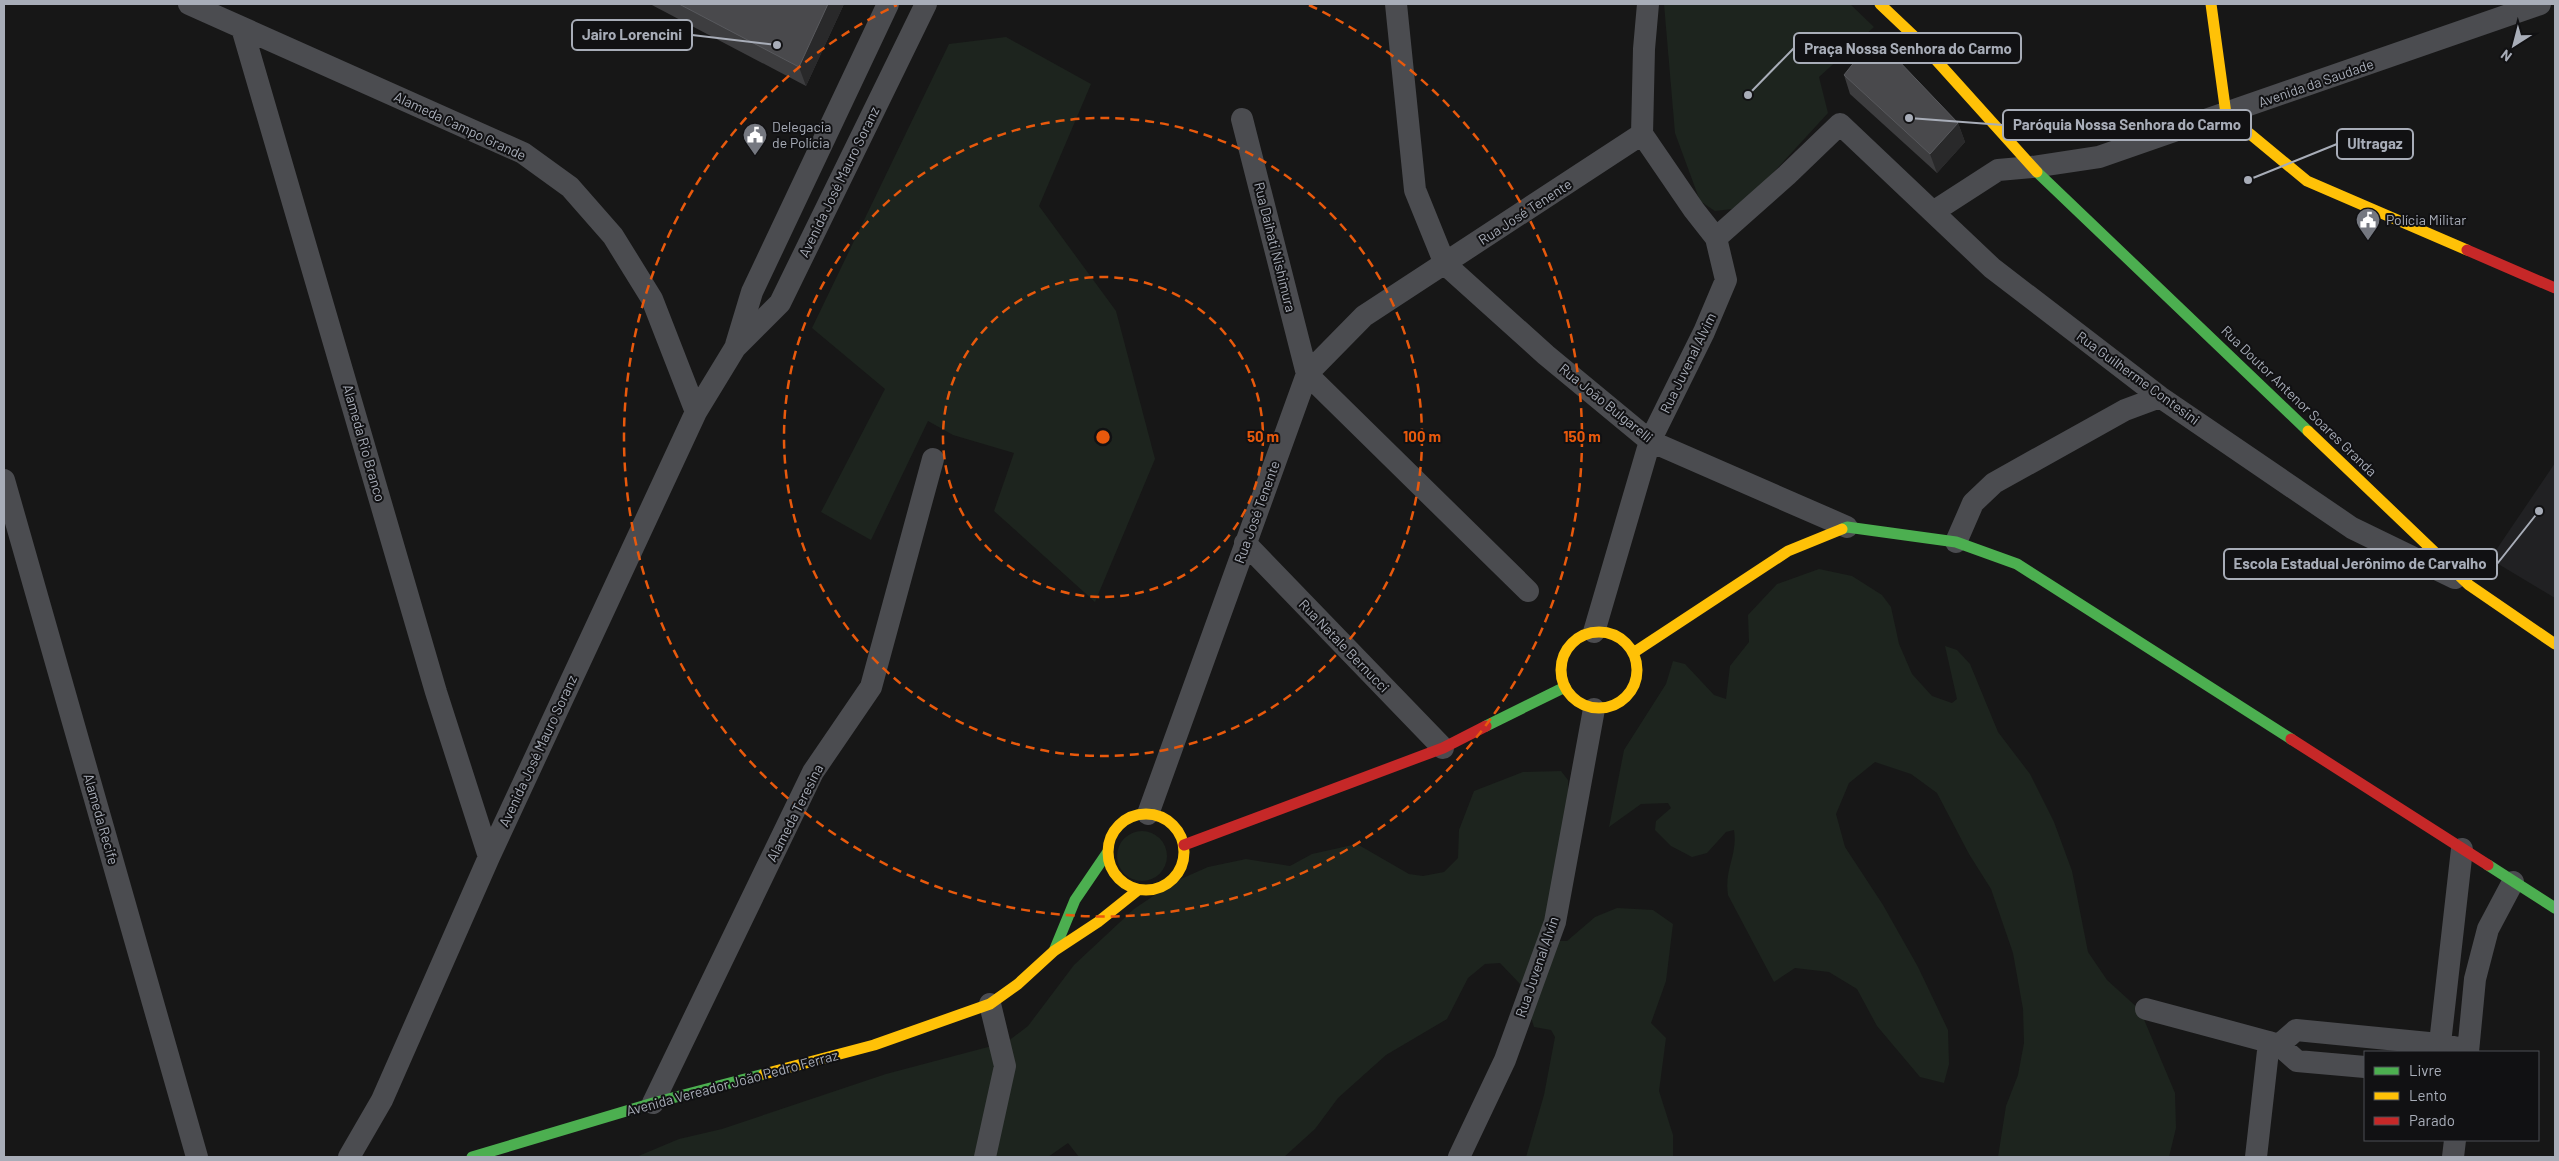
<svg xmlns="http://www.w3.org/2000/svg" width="2559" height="1161" font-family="Barlow,sans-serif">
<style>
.built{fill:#212123}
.green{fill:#1d241e}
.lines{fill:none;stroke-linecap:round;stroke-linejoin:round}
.street{stroke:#4b4c50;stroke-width:22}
.fast{stroke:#4caf50;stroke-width:11}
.slow{stroke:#ffc107;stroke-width:11}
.jam{stroke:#c62828;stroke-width:11}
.wall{fill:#3d3d3f}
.shaded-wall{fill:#29292a}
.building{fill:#49494c;stroke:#58595d}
.ring{fill:none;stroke:#e8590c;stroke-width:2.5;stroke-dasharray:9 6}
.labels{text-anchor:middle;stroke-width:4;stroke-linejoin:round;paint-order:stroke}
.street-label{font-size:14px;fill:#a8adb8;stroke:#111113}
.poi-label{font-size:14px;fill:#a8adb8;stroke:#111113;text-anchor:start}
.centre{fill:#e8590c;stroke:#111113;stroke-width:2.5}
.ring-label{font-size:15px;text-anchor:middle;font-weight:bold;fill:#e8590c;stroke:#111113;stroke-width:4;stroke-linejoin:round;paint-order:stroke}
.leader{fill:none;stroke:#a8adb8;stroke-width:2}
.callout-dot{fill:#a8adb8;stroke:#111113;stroke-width:2}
.callout{fill:#111113;stroke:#a8adb8;stroke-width:2}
.callout-label{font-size:15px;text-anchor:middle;font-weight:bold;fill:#a8adb8}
</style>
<rect width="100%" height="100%" fill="#171717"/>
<!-- built -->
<path class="built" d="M2555 463V598L2490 559Z"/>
<!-- green -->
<path class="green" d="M1664 4H1850L1874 27 1819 77 1828 113 1750 198 1732 209 1715 211 1700 201 1675 133Z
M1006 37 1091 84 1039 206 1116 311 1155 459 1095 602 994 511 1014 453 953 435 928 421 871 540 821 512 885 389 812 328 949 44Z
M1819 569 1852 576 1882 595 1891 607 1899 644 1912 674 1932 696 1952 703 1957 699 1945 646 1957 650 1970 664 1998 732 2030 774 2054 822 2072 871 2088 952 2107 980 2140 1010 2175 1093 2176 1128 2169 1157H1998L2006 1106 2018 1075 2024 1043 2023 1009 2013 953 1991 889 1969 854 1937 793 1911 774 1875 762 1849 783 1836 814 1845 847 1883 905 1918 967 1948 1030 1949 1064 1944 1083 1920 1077 1877 1026 1857 989 1829 972 1795 968 1774 982 1728 895C1724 869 1738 855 1734 830L1726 832 1707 853 1692 857 1671 846 1655 830 1656 821 1671 808 1668 803 1641 804 1609 827 1624 750 1666 684 1673 661 1685 664 1714 695 1726 699 1730 666 1749 642 1748 615 1777 584Z
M1561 771 1568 780 1569 829 1559 941H1567L1595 917 1617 908 1653 910 1673 924 1666 981 1651 1023 1666 1038 1659 1091 1673 1135V1157H1526L1544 1095 1555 1037 1551 1030 1534 1027 1521 985 1500 963 1485 964 1468 978 1447 1019 1386 1055 1338 1098 1315 1129 1284 1157H1079L1068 1143 1048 1157H636L679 1139 722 1129 886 1074 1007 1042 1028 1026 1074 965 1134 909 1174 882 1208 867 1246 859 1290 866 1312 854 1357 844 1409 874 1423 876 1444 872 1458 858 1459 830 1474 791 1523 772Z
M1117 856a25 25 0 1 1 50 0a25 25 0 1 1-50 0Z"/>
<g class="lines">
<!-- street -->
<path class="street" d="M189 4 523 153 570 187 613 236 652 299 696 412
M1396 4 1415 190 1445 264 1546 355 1650 441 1847 527
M1648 4 1644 49 1642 134 1694 210 1716 238 1787 175 1840 124 1992 268 2160 397 2352 528 2455 578
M242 28 436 692 489 857
M1242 119 1307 374 1528 591
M1933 212 1998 170 2032 167 2099 157 2540 4
M736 345 752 292 888 4
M4 480 197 1157
M1956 542 1973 503 1994 483 2125 410 2160 397
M1245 543 1443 748
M1594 632 1650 441 1704 332 1726 280 1716 238
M1148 814 1307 374 1364 316 1642 134
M2146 1009 2269 1042
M2279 1045 2296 1030 2439 1044 2468 1050
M2439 1052 2462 849
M2468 1052 2475 979 2488 929 2513 882
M653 1103 813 772 871 687 933 459
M349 1157 382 1100 489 857 696 412 735 348 780 303 926 4
M985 1157 1005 1066 990 1004
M1459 1157 1505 1060 1555 922 1594 709
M2256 1157 2269 1042 2279 1045 2297 1061 2365 1067
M2453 1157 2455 1140"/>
<!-- fast -->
<path class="fast" d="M2037 172 2308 431
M1842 529 1847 527 1956 542 2017 564 2291 739
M1486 726 1565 687
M2488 865 2555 908
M1054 951 1075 900 1107 853
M472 1157 653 1103 764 1074"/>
<!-- slow -->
<path class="slow" d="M1880 4 1918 40 2037 172
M2211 4 2226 114 2307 181 2467 250
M2308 431 2469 585 2555 644
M1561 670a38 38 0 1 1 76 0a38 38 0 1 1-76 0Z
M1633 653 1788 551 1842 529
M1108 852a38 38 0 1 1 76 0a38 38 0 1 1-76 0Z
M764 1074 874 1045 990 1004 1018 984 1054 951 1098 922 1138 890"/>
<!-- jam -->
<path class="jam" d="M2467 250 2555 288
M2291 739 2488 865
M1184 845 1443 748 1486 726"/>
</g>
<!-- wall -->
<path class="wall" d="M650 4H844L806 86Z
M1844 75 1958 123 1965 142 1937 173 1850 94Z"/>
<!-- shaded-wall -->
<path class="shaded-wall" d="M828 4H844L806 86 799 67Z
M1958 123 1965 142 1937 173 1930 154Z"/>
<!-- building -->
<path class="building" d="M679 4H828L799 67Z
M1875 36 1958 123 1930 154 1844 75Z"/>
<!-- distance rings -->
<g class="ring">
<circle cx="1103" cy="437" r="160"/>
<circle cx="1103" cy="437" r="319"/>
<path d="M1309 5A479 479 0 1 1 897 5"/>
</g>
<!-- icons -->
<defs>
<symbol id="civic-pin" viewBox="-11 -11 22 30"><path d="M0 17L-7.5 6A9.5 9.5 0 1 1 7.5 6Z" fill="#757880" stroke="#111113"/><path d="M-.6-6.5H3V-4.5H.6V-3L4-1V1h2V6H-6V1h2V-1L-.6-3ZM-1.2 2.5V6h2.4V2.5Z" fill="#fff"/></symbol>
</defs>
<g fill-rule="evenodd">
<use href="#civic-pin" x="741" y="121" width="28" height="38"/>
<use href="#civic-pin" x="2354" y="206" width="28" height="38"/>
</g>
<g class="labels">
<!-- street labels -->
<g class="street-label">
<text transform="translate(2316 83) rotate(-19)" y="5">Avenida da Saudade</text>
<text transform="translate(460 126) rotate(25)" y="5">Alameda Campo Grande</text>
<text transform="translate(839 182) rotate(-64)" y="5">Avenida José Mauro Soranz</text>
<text transform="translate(1525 212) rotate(-33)" y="5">Rua José Tenente</text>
<text transform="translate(1275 247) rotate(76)" y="5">Rua Daihati Nishimura</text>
<text transform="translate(1688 363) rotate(-64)" y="5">Rua Juvenal Alvim</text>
<text transform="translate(2138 378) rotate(36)" y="5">Rua Guilherme Contesini</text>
<text transform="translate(2299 401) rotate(44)" y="5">Rua Doutor Antenor Soares Granda</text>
<text transform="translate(1606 403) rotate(39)" y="5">Rua João Bulgarelli</text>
<text transform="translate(364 443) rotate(74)" y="5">Alameda Rio Branco</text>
<text transform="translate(1257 512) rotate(-70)" y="5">Rua José Tenente</text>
<text transform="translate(1344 646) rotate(46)" y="5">Rua Natale Bernucci</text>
<text transform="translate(538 751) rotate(-65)" y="5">Avenida José Mauro Soranz</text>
<text transform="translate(795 813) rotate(-63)" y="5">Alameda Teresina</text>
<text transform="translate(101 819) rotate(74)" y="5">Alameda Recife</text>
<text transform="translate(1537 967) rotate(-71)" y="5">Rua Juvenal Alvin</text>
<text transform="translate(732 1083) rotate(-15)" y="5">Avenida Vereador João Pedro Ferraz</text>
</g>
<!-- poi labels -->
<g class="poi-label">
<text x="772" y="132">Delegacia<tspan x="772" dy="16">de Polícia</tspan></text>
<text x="2386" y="225">Polícia Militar</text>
</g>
</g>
<circle cx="1103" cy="437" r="8" class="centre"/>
<g class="ring-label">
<text x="1263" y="442">50 m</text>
<text x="1422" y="442">100 m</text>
<text x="1582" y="442">150 m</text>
</g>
<!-- callouts -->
<path class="leader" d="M777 45L692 35M1748 95L1794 48M1909 118L2003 125M2248 180L2337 144M2539 511L2497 564"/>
<g class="callout-dot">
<circle cx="777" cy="45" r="5"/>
<circle cx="1748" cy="95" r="5"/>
<circle cx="1909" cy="118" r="5"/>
<circle cx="2248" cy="180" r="5"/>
<circle cx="2539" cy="511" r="5"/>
</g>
<g class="callout">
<rect x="572" y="20" width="120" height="30" rx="5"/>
<rect x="1794" y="33" width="227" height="30" rx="5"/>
<rect x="2003" y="110" width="248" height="30" rx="5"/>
<rect x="2337" y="129" width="76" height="30" rx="5"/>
<rect x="2224" y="549" width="273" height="30" rx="5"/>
</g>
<g class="callout-label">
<text x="632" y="40">Jairo Lorencini</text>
<text x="1908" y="54">Praça Nossa Senhora do Carmo</text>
<text x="2127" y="130">Paróquia Nossa Senhora do Carmo</text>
<text x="2375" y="149">Ultragaz</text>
<text x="2360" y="569">Escola Estadual Jerônimo de Carvalho</text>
</g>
<!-- border -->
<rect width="2559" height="1161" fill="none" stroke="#a8adb8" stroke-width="10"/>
<!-- legend -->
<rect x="2364" y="1051" width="175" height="90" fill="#111113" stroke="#4d4f55"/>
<rect x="2374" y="1067" width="25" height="8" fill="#4caf50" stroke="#4d4f55"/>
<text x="2409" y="1076" font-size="15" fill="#a8adb8">Livre</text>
<rect x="2374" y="1092" width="25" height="8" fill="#ffc107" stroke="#4d4f55"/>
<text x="2409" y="1101" font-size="15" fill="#a8adb8">Lento</text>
<rect x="2374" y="1117" width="25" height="8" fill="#c62828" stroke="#4d4f55"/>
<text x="2409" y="1126" font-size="15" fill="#a8adb8">Parado</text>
<!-- north arrow -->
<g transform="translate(2514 45) rotate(216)" stroke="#111113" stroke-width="4" paint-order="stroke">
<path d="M0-4L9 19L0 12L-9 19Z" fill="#a8adb8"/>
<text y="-8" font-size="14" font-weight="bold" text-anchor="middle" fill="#a8adb8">N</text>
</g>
</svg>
